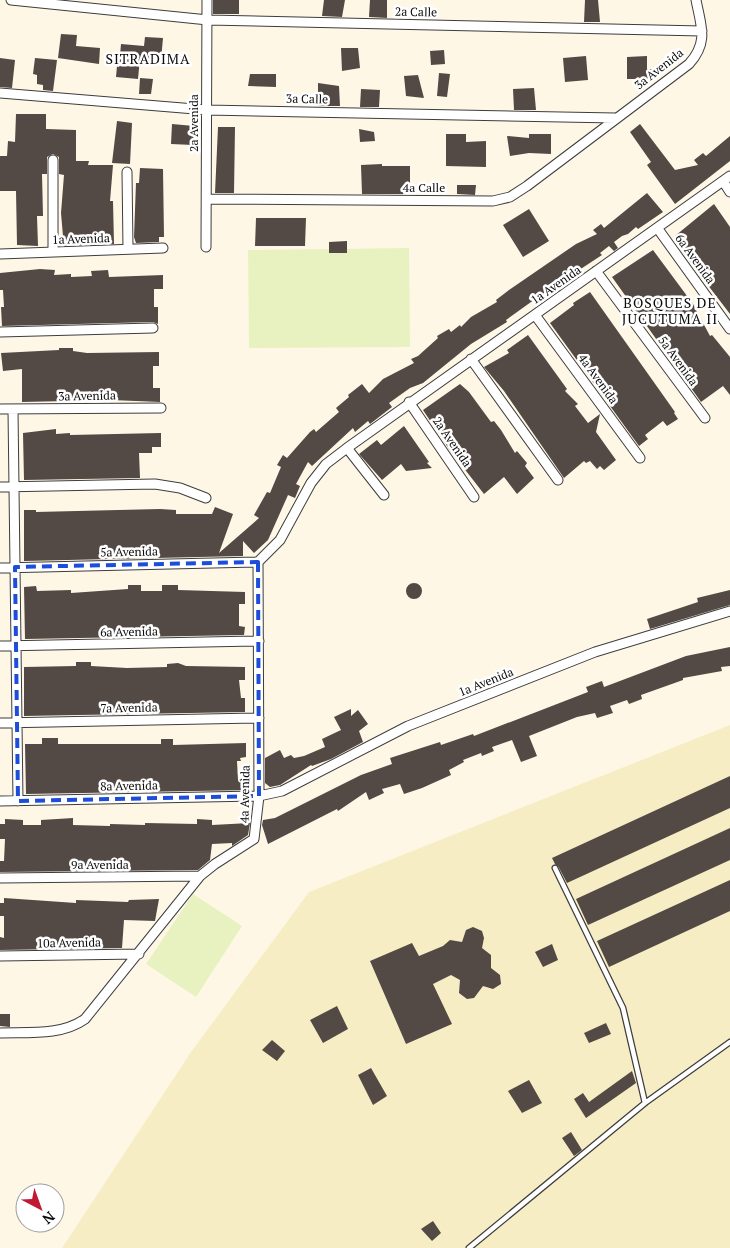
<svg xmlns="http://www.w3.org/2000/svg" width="730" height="1248" font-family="'PT Serif',serif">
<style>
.farmland{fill:#f7edc5}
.pitch{fill:#e7f2c0}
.building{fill:#534945}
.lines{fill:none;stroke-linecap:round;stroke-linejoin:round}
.lane-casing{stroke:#3d3d3d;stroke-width:7}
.street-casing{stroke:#3d3d3d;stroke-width:11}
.lane{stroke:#fff;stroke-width:4.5}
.street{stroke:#fff;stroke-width:9}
.marked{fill:none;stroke:#1d4ed8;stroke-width:4;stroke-dasharray:10 6;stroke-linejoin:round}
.labels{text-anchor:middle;stroke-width:5;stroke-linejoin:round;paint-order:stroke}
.street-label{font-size:12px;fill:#0a0a0a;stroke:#fff}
.neighbourhood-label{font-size:14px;letter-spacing:1px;fill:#0a0a0a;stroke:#fff}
</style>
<rect width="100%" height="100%" fill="#fff7e6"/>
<!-- farmland -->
<path class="farmland" d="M730 725V1248H62L191 1052 309 892Z"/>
<!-- pitch -->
<path class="pitch" d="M409 248 410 347 249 348 248 250Z
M193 894 242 926 196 997 146 964Z"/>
<!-- building -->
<path class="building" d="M213 0H239V14H213Z
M324 0H345L342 17 322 16Z
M370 0H387V18L369 17Z
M585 0H598L600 22H584Z
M61 34 77 35 76 46 100 48 99 64 58 58Z
M145 37 163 38 161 60 140 58 138 79 116 77 117 66 119 67 121 44 144 46Z
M341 48H358L360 68 342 71Z
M444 50 445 64 431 65 430 51Z
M586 56 588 80 565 82 563 58Z
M647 56V69H655V79H627V57Z
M0 58 15 60 12 88 0 87Z
M35 58 57 60 53 91 43 90V85L37 84V75L33 74Z
M439 73 450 74 447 97 437 96Z
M250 74H276V87L248 86Z
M418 75 424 98 406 96 404 76Z
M140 78 153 79 151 94H139Z
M318 83 339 86 340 106H318Z
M534 88 536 110H514L513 89Z
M361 89 380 90 379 107H360Z
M16 114H46V129L76 130V161H89L88 165H113L110 201H113L114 244 59 246V236H63L61 213 64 175 59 174V157L53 154 47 157V174H42L43 216H37L38 246 17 245 16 191H0V156H7L8 141 15 142Z
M117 121 132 123 130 164 112 163Z
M172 124 194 126 193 145 171 144Z
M640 124 675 170 698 165 694 160 703 153 706 156 730 136V161L675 204 647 165 651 162 630 132Z
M218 127H235L234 193H215Z
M359 129 374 132 375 141 360 142Z
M446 134H466V142L486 141V167L446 166Z
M529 134H551V154L529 153 510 156 507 136 529 138Z
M382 164V166H410V185H405V194H362L361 165Z
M140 168 163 169 164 237H159V242L136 243 134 237 136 183H139Z
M457 185H476L475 195 457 194Z
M647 193 663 212 638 229 636 227 628 234 622 236 614 242 618 248 614 251 609 246 600 253 602 255 538 297 506 320 507 322 471 344 423 383 410 388 389 403 392 407 370 424 368 421 355 432 353 428 312 466 308 462 296 484 300 486 295 498 288 495 268 540 254 553 243 541V556L24 561V510H36V512L160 509 176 510V514H212L215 507 233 514 219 553 259 518 254 515 267 492 270 493 281 467 277 465 283 455 287 458 310 432 314 429 316 432 339 412 336 408 349 397 348 395 362 384 369 393 383 379 414 363 411 359 418 356 438 338 437 336 449 329 451 332 460 325 461 327 471 317 497 302 496 300 509 290 576 244 597 234 593 230 601 224 604 228Z
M714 204 730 227V314L681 250 683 249 675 236Z
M529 209 549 241 523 257 503 225Z
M256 218H306L305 246H255Z
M347 241V253H329V242Z
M653 250 693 304 710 336 712 335 730 357V395L723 386 701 402 612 277Z
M40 269 55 270 54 275 71 274V277L92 276 91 271 108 270 109 277 163 275V289H154V307H158V324L153 322 2 326 1 307H4L3 290H0V273Z
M590 292 675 412 674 413 678 419 667 426 663 421 645 435 648 439 639 446 550 323 574 305 573 303Z
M528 335 567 389 565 391 578 404 575 406 588 423 600 414 596 432 616 460 604 470 600 466 597 469 590 461 586 463 584 461 564 478 504 391 484 367 509 353 507 350Z
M59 348H73V351L87 353 159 352V366H153V388H160V402L111 400 22 402V369L3 371 1 353 59 350Z
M460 384 469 392 491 422 494 421 501 430 515 453 517 451 527 463 525 466 534 478 517 494 504 477 484 494 449 449 423 410Z
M404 426 429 462 427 463 432 468 406 471 401 464 382 480 359 454 377 440 381 445Z
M56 429V434L70 433V435L161 433V447H152V453H139L140 478 24 480 23 433Z
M406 591a8 8 0 1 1 16 0a8 8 0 1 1-16 0Z
M128 585H141V591H162V585H178V590L245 592V604H239V626L245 627 244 635 25 639 24 587 36 586 37 591 71 590V593L128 589Z
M730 590V605L650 629 647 619 698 602 697 598Z
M730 647V666L721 667 722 671 683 678V680L641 695 642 699 629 704 627 700 610 706 613 713 597 718 595 713 577 717 529 736 537 756 521 762 512 740 492 747 494 751 482 756 481 753 463 760 464 762 449 770 451 775 422 788 404 794 400 784 382 789 384 793 369 800 366 792 338 811 337 809 268 844 262 825 263 820 275 818 361 775 392 764 390 758 440 742 441 745 473 734 474 736 588 692 586 687 602 681 604 687 686 656Z
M76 662H91V666L127 668 167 667V664L178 663 186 666 245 667V680H239L241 698H245V712L24 716V667L76 666Z
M351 709V716L358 710 368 724 359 731 363 742 331 759 312 766 311 765 280 785 270 787 265 783V758L280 750 284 758 291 755 294 758 304 756 325 747 322 739 341 730 334 717Z
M42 738H58V744H161V739H173V745L246 743V757L240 758 241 761H237L238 780 250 779 251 790 26 794 25 744H42Z
M730 776V808L567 883 558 866 555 864 552 858Z
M73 818V825L110 826V824L145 825V823L197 824V819L212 820V825L250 823 248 835 232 846V843L212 844 210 860 198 870 0 872V861H4L5 839H0V824H5V819L23 820V825H41V820Z
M730 828V860L588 925 576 899Z
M730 880V911L609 967 597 941Z
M4 898 76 903V900L128 902 129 900 159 899 155 921 124 920 122 948 0 950V937L4 938V916H0V903H4Z
M473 927 482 931 484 938 482 948 491 955V968L500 975 501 984 493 989 483 986 474 998 467 999 459 993 460 980 451 975 433 984 452 1024 406 1044 370 961 412 943 419 956 443 946 450 940 462 942 466 930Z
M552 944 558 960 543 967 535 952Z
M337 1006 348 1029 323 1043 310 1020Z
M0 1014H10V1027L0 1026Z
M606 1023 611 1034 589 1043 584 1033Z
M272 1040 285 1051 277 1061 262 1050Z
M371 1068 387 1096 373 1105 358 1075Z
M632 1071 636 1083 586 1118 574 1099 583 1093 589 1102Z
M529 1080 542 1103 522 1113 508 1091Z
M571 1132 582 1150 574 1156 562 1138Z
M433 1221 441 1233 432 1241 421 1229Z"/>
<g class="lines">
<defs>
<path id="lane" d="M555 868 623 1008 645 1103
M469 1248 645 1103 730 1042"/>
<path id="street" d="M11 0 208 20 702 31
M0 93 207 110 615 118
M53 160V252
M127 172 128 249
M723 181 730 192
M207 199 493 201 510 197 527 186 689 64C709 42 701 26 696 0
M658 229 730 329
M206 247 207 0
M0 254 163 248
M596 271 705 418
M535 315 640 458
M0 332 153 328
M471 359 558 480
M409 402 474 497
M0 409 161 408
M13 410 18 801
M347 448 384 495
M0 487 155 484 180 488 206 498
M258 562 280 540 311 483 326 464 347 448 730 176
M0 568 258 562
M0 646 259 641
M0 723 259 718
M0 801 259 796 282 791 408 726 595 652 730 611
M0 878 200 876
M0 956 139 954
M0 1033C28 1032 61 1036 85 1019L200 876 215 864 254 839 259 796 258 562"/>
</defs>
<!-- lane casing -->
<use href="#lane" class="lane-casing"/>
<!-- street casing -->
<use href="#street" class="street-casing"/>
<!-- lane -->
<use href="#lane" class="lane"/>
<!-- street -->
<use href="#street" class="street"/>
</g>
<!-- marked area -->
<path class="marked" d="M258 562 259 796 18 801 15 567Z"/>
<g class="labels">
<!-- street labels -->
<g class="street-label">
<text transform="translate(416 12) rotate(1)" y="4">2a Calle</text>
<text transform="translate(659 69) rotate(-38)" y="4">3a Avenida</text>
<text transform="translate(307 99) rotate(1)" y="4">3a Calle</text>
<text transform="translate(194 123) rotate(-90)" y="4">2a Avenida</text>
<text x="424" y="192">4a Calle</text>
<text transform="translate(81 239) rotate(-2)" y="4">1a Avenida</text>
<text transform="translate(695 259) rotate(54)" y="4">6a Avenida</text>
<text transform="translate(556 285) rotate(-35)" y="4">1a Avenida</text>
<text transform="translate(678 361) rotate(54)" y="4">5a Avenida</text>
<text transform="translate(598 379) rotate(54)" y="4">4a Avenida</text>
<text transform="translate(87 396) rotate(-1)" y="4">3a Avenida</text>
<text transform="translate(452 442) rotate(55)" y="4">2a Avenida</text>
<text transform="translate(129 552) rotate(-1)" y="4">5a Avenida</text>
<text transform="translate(129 632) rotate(-1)" y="4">6a Avenida</text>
<text transform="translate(486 682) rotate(-22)" y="4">1a Avenida</text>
<text transform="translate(129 708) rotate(-1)" y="4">7a Avenida</text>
<text transform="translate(129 786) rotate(-1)" y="4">8a Avenida</text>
<text transform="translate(245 794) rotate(-89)" y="4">4a Avenida</text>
<text x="100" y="869">9a Avenida</text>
<text transform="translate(69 943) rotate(-1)" y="4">10a Avenida</text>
</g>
<!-- neighbourhood labels -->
<g class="neighbourhood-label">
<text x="148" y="64">SITRADIMA</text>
<text x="670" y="308">BOSQUES DE<tspan x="670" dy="16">JUCUTUMA II</tspan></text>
</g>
</g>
<!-- north arrow -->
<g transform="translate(40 1208) rotate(139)"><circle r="24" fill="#ffffff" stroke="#9d9d9d"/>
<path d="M0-4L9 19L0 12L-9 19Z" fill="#c31834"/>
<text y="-8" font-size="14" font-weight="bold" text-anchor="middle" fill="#0a0a0a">N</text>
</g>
</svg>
